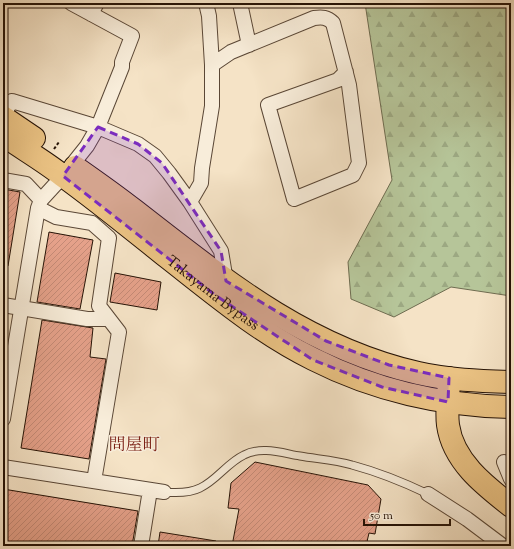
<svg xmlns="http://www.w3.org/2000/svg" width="514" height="549" font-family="'Sorts Mill Goudy','Noto Serif JP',serif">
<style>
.forest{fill:url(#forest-firs);stroke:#6e6c50}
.building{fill:url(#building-hatch);stroke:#261306}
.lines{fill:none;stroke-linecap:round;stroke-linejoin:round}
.lane-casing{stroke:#5a4736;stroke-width:9}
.street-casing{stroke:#5a4736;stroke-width:16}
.primary-casing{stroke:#261306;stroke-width:24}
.highway-casing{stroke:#261306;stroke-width:24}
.path{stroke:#261306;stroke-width:2;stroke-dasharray:3 2;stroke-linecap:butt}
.lane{stroke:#f8edda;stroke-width:7}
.street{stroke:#f8edda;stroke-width:14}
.primary{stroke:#eac283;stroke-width:22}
.highway{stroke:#eac283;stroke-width:22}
.marked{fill:#7b2cbf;fill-opacity:0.2;stroke:#7b2cbf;stroke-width:3;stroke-dasharray:8 5;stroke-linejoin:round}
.labels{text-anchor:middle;stroke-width:3;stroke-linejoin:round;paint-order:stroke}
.street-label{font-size:15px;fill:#261306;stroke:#f8edda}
.quarter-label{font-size:17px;fill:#7a1f14;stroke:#f8edda}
</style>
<defs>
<pattern id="forest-firs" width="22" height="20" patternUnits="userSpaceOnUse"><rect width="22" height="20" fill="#b6c599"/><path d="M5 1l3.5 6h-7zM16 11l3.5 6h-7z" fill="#9ca882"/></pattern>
<pattern id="building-hatch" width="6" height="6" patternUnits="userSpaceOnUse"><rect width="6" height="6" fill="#e5a18a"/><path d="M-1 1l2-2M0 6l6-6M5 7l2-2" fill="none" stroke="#c48a76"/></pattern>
</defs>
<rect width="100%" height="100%" fill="#f5e3c6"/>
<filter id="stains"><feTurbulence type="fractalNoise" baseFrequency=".005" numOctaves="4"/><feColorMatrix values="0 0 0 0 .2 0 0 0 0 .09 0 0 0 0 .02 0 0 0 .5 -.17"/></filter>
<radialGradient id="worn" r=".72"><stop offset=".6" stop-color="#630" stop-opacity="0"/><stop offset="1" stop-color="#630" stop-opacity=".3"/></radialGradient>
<!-- forest -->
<path class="forest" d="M365 3H511V296L451 287 394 317 351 299 348 262 392 180Z"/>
<!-- building -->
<path class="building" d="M3 189 20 192 8 266H3Z
M49 232 93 240 80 309 37 302Z
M115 273 161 282 157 310 110 302Z
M42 320 93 328 90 357 106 359 89 459 21 448Z
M255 462 368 485 381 499 375 534 369 533 366 546H232L239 509 228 508 231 483Z
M3 489 138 511 132 546H3Z
M160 532 216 541V546H158Z"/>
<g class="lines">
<defs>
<path id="lane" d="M164 492C175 493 190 493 200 488 217 480 227 463 244 455 261 446 282 453 300 456 317 459 335 460 352 465 378 472 403 482 428 494"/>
<path id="street" d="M240 3 249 45
M91 14 97 3
M212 65 231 52 314 18C322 17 327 17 333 23L349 85 359 163 353 175 294 199 268 105 338 80 346 72
M3 115 12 101 98 127 138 144 155 156 169 173 190 202 221 251 226 281
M3 180 26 184 41 200
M190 202 201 183 202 168 212 106V65L209 16 206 3
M38 208 56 217 92 223 109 238 99 306 119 332 94 481
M3 305 87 319H108
M3 419 38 208 41 200 63 176 87 146 98 127 122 67V62L132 36 71 3
M504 462 511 479
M3 467 164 492
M428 494 467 519 503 546
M141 546 150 490"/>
<path id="primary" d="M449 378C449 393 446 410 448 425 453 461 484 485 511 506"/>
<g id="highway">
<path d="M3 117 34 138"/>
<path id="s1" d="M3 135C23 149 44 161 63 176 99 202 133 230 168 258 214 294 260 333 313 359 374 390 443 406 511 407"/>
<path d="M75 167C95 181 115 195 134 210 223 279 305 347 418 373 448 380 480 381 511 382"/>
</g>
</defs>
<!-- lane casing -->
<use href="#lane" class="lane-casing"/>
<!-- street casing -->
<use href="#street" class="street-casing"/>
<!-- primary casing -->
<use href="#primary" class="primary-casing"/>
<!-- highway casing -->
<use href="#highway" class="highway-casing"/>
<!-- path -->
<path class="path" d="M54 149 59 142"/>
<!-- lane -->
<use href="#lane" class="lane"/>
<!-- street -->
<use href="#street" class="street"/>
<!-- primary -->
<use href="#primary" class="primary"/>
<!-- highway -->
<use href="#highway" class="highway"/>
</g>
<!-- marked area -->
<path class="marked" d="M98 127 138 144 162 163 221 251 226 281 326 341 389 365 449 378 448 402 382 387 313 360 215 295 63 176Z"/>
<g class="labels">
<!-- street labels -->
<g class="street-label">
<text dy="5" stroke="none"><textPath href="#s1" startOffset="263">Takayama Bypass</textPath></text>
</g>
<!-- quarter labels -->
<g class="quarter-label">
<text x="134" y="450">問屋町</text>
</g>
</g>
<!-- margin -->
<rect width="514" height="549" fill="none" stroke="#f5e3c6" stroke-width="16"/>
<rect x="4" y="4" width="506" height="541" fill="none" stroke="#261306" stroke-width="2"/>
<rect x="8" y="8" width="498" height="533" fill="none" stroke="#261306"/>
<!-- scale -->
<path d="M364 519v6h86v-6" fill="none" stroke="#261306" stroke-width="2"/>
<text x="370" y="519" font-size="12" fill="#261306" stroke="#f8edda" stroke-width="3" paint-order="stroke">50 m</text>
<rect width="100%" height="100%" filter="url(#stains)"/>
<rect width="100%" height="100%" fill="url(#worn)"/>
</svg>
